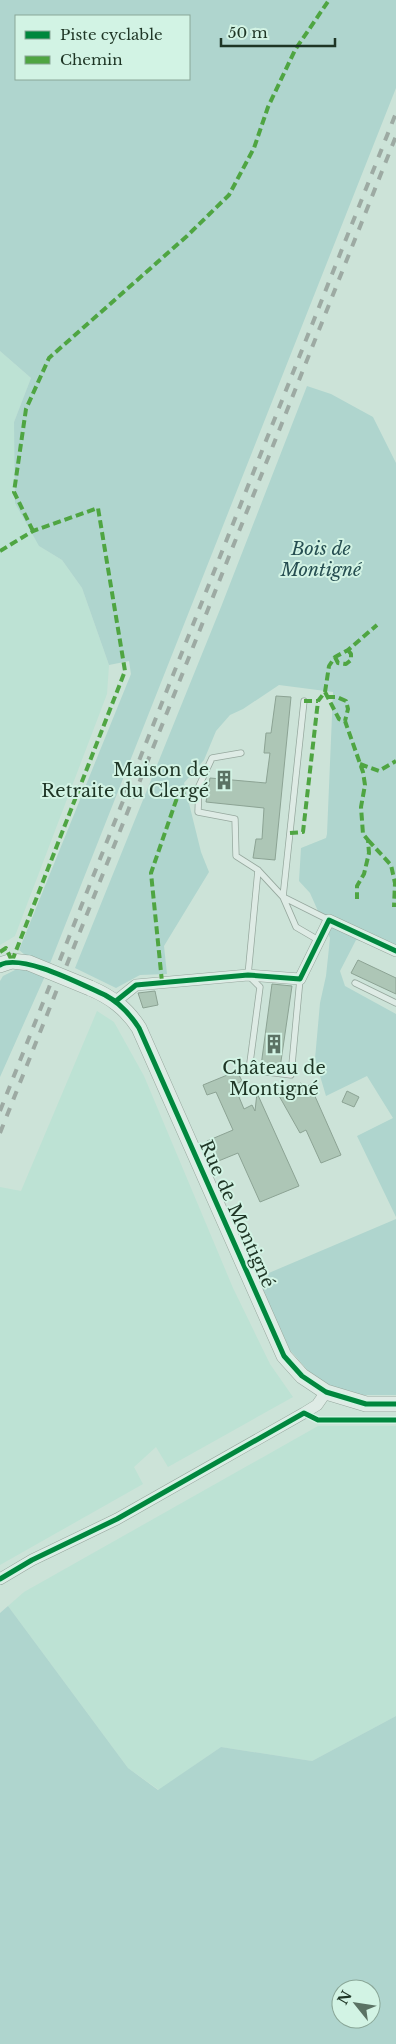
<svg xmlns="http://www.w3.org/2000/svg" width="396" height="2044" font-family="'Libre Baskerville',serif">
<style>
.farmland{fill:#bde2d4}
.green{fill:#afd5ce;fill-rule:evenodd}
.building{fill:#adc6b6;stroke:#8ca394}
.lines{fill:none;stroke-linecap:round;stroke-linejoin:round}
.service-casing{stroke:#96a89e;stroke-width:7}
.minor-casing{stroke:#96a89e;stroke-width:12}
.tertiary-casing{stroke:#96a89e;stroke-width:16}
.service{stroke:#deebe5;stroke-width:5.5}
.minor{stroke:#deebe5;stroke-width:11}
.tertiary{stroke:#deebe5;stroke-width:15}
.rail{stroke:#9daaa3;stroke-width:4;stroke-dasharray:9 9;stroke-linecap:butt}
.tertiary-bridge-casing{stroke:#96a89e;stroke-width:16;stroke-linecap:butt}
.tertiary-bridge{stroke:#deebe5;stroke-width:15}
.quiet{stroke:#4fa542;stroke-width:4;stroke-dasharray:8 4;stroke-linecap:butt}
.cycleway-casing{stroke:#d2f3e4;stroke-width:8}
.cycleway{stroke:#00873e;stroke-width:5}
.labels{text-anchor:middle;stroke-width:4;stroke-linejoin:round;paint-order:stroke}
.park-label{font-size:18px;font-style:italic;fill:#264e51;stroke:#d2f3e4}
.poi-label{font-size:18px;fill:#1e3525;stroke:#d2f3e4;text-anchor:end}
.street-label{font-size:18px;fill:#1e3525;stroke:#d2f3e4}
</style>
<rect width="100%" height="100%" fill="#cce3d8"/>
<!-- farmland -->
<path class="farmland" d="M0 351 31 378 14 422 39 546 62 560 82 588 109 665 107 694 15 936 0 945Z
M97 1011 114 1022 144 1076 233 1288 270 1364 293 1397 168 1467 156 1447 134 1467 143 1484 0 1565V1187L21 1191Z
M318 1426H396V1716L312 1761 221 1747 159 1790 128 1768 8 1606 24 1592Z"/>
<!-- green -->
<path class="green" d="M0 0H396V88L49 966 30 959 19 950 131 674 129 661 109 665 82 588 62 560 39 546 15 503 14 422 31 378 0 351ZM16 16H189V79H16Z
M307 386 331 394 373 417 396 463V946L356 940 340 971 345 986 396 1014V1217L357 1136 393 1118 367 1076 326 1096 315 1059 320 1003 326 976 330 938 310 893 299 881 301 848 326 838 327 834 333 692 279 685 243 709 230 715 216 731 204 760 184 783 201 852 209 872 164 946 167 974 140 975 116 988 75 968 221 607Z
M17 969H26L45 976 0 1077V981L3 976Z
M396 1219V1395H359L317 1381 290 1350 257 1278Z
M8 1606 128 1768 158 1790 221 1747 312 1761 396 1716V2044H0V1613ZM341 1989H371V2019H341Z"/>
<!-- building -->
<path class="building" d="M276 696 291 697 275 860 253 858 256 839H262L264 808 206 802 210 778 266 783 270 753H264L266 733H271Z
M358 960 396 978V994L351 973Z
M272 984 292 986 280 1068 261 1066Z
M155 991 158 1005 143 1008 138 993Z
M237 1071 242 1081 234 1085 244 1109 252 1105 255 1111 257 1093 299 1186 260 1202 238 1153 216 1162 207 1141 233 1130 216 1092 207 1095 203 1085Z
M301 1083 303 1087 310 1085 341 1155 321 1163 306 1130 300 1133 278 1094Z
M347 1091 359 1097 354 1107 342 1102Z"/>
<g class="lines">
<defs>
<path id="service" d="M304 701 283 897 296 927 320 941
M241 753 212 758 199 786 198 812 235 819 236 856 258 870 283 897 329 920
M258 870 248 975 260 987 249 1070 291 1075 300 979
M355 983 396 1003"/>
<path id="minor" d="M116 1001 136 985 248 975 300 979 329 920 396 951
M0 1579 32 1560 117 1519 304 1413 317 1405 326 1392"/>
<path id="tertiary" d="M0 965 12 961 29 963
M90 988C111 997 126 1008 139 1028L284 1356 302 1376 326 1392 366 1404H396"/>
</defs>
<!-- service casing -->
<use href="#service" class="service-casing"/>
<!-- minor casing -->
<use href="#minor" class="minor-casing"/>
<!-- tertiary casing -->
<use href="#tertiary" class="tertiary-casing"/>
<!-- service -->
<use href="#service" class="service"/>
<!-- minor -->
<use href="#minor" class="minor"/>
<!-- tertiary -->
<use href="#tertiary" class="tertiary"/>
<!-- rail -->
<path class="rail" d="M0 1111 396 113
M0 1133 396 136"/>
<defs>
<path id="tertiary-bridge" d="M29 963 90 988"/>
</defs>
<!-- tertiary-bridge casing -->
<use href="#tertiary-bridge" class="tertiary-bridge-casing"/>
<!-- tertiary-bridge -->
<use href="#tertiary-bridge" class="tertiary-bridge"/>
<!-- quiet -->
<path class="quiet" d="M33 531 14 492 26 409 49 358 187 236 229 195 254 148 268 107 295 50 329 0
M0 551 33 531 98 508 125 671 12 961
M335 657 338 663 346 664 351 660V654L348 650
M325 692 339 719 345 721 363 772 365 785 361 807 363 834 368 840 369 853 364 874 357 886V899
M327 697H337L346 701 348 709 345 721
M304 701H318
M360 764 379 771 396 761
M290 833 303 832 318 701 325 692 329 666 335 657 348 650 377 625
M368 840 391 865 395 883 394 907
M0 952 6 948 12 961
M162 982 151 873 178 795 199 786"/>
<defs>
<path id="cycleway" d="M0 965C22 953 82 985 105 995 120 1003 130 1014 139 1028L284 1356 302 1376 326 1392 366 1404H396
M116 1001 136 985 248 975 300 979 329 920 396 951
M0 1579 32 1560 117 1519 304 1413 318 1420H396"/>
</defs>
<!-- cycleway casing -->
<use href="#cycleway" class="cycleway-casing"/>
<!-- cycleway -->
<use href="#cycleway" class="cycleway"/>
</g>
<!-- icons -->
<defs>
<symbol id="building-bare" viewBox="-9 -9 18 18"><path d="M-4-6H4V6H1V3H-1V6H-4ZM-2.5-4.3h1.7v1.8h-1.7ZM.8-4.3h1.7v1.8H.8ZM-2.5-1h1.7V.8h-1.7ZM.8-1h1.7V.8H.8Z" fill="#5b7264" stroke="#d2f3e4" stroke-width="2.5" paint-order="stroke"/></symbol>
</defs>
<g fill-rule="evenodd">
<use href="#building-bare" x="210" y="766" width="28" height="28"/>
<use href="#building-bare" x="260" y="1030" width="28" height="28"/>
</g>
<g class="labels">
<!-- park labels -->
<g class="park-label">
<text x="321" y="555">Bois de<tspan x="321" dy="21">Montigné</tspan></text>
</g>
<!-- poi labels -->
<g class="poi-label">
<text x="209" y="776">Maison de<tspan x="209" dy="21">Retraite du Clergé</tspan></text>
<text x="274" y="1074" text-anchor="middle">Château de<tspan x="274" dy="21">Montigné</tspan></text>
</g>
<!-- street labels -->
<g class="street-label">
<text transform="translate(237 1214) rotate(66)" y="6">Rue de Montigné</text>
</g>
</g>
<!-- legend -->
<rect x="15" y="15" width="175" height="65" fill="#d2f3e4" stroke="#8aa798"/>
<rect x="25" y="31" width="25" height="8" fill="#00873e" stroke="#8aa798"/>
<text x="60" y="40" font-size="15" fill="#1e3525">Piste cyclable</text>
<rect x="25" y="56" width="25" height="8" fill="#4fa542" stroke="#8aa798"/>
<text x="60" y="65" font-size="15" fill="#1e3525">Chemin</text>
<!-- north arrow -->
<g transform="translate(356 2004) rotate(300)"><circle r="24" fill="#d2f3e4" stroke="#8aa798"/>
<path d="M0-4L9 19L0 12L-9 19Z" fill="#5b7264"/>
<text y="-8" font-size="14" font-weight="bold" text-anchor="middle" fill="#1e3525">N</text>
</g>
<!-- scale -->
<path d="M221 38v8h114v-8" fill="none" stroke="#1e3525" stroke-width="2.5"/>
<text x="228" y="38" font-size="15" fill="#1e3525" stroke="#d2f3e4" stroke-width="4" paint-order="stroke">50 m</text>
</svg>
